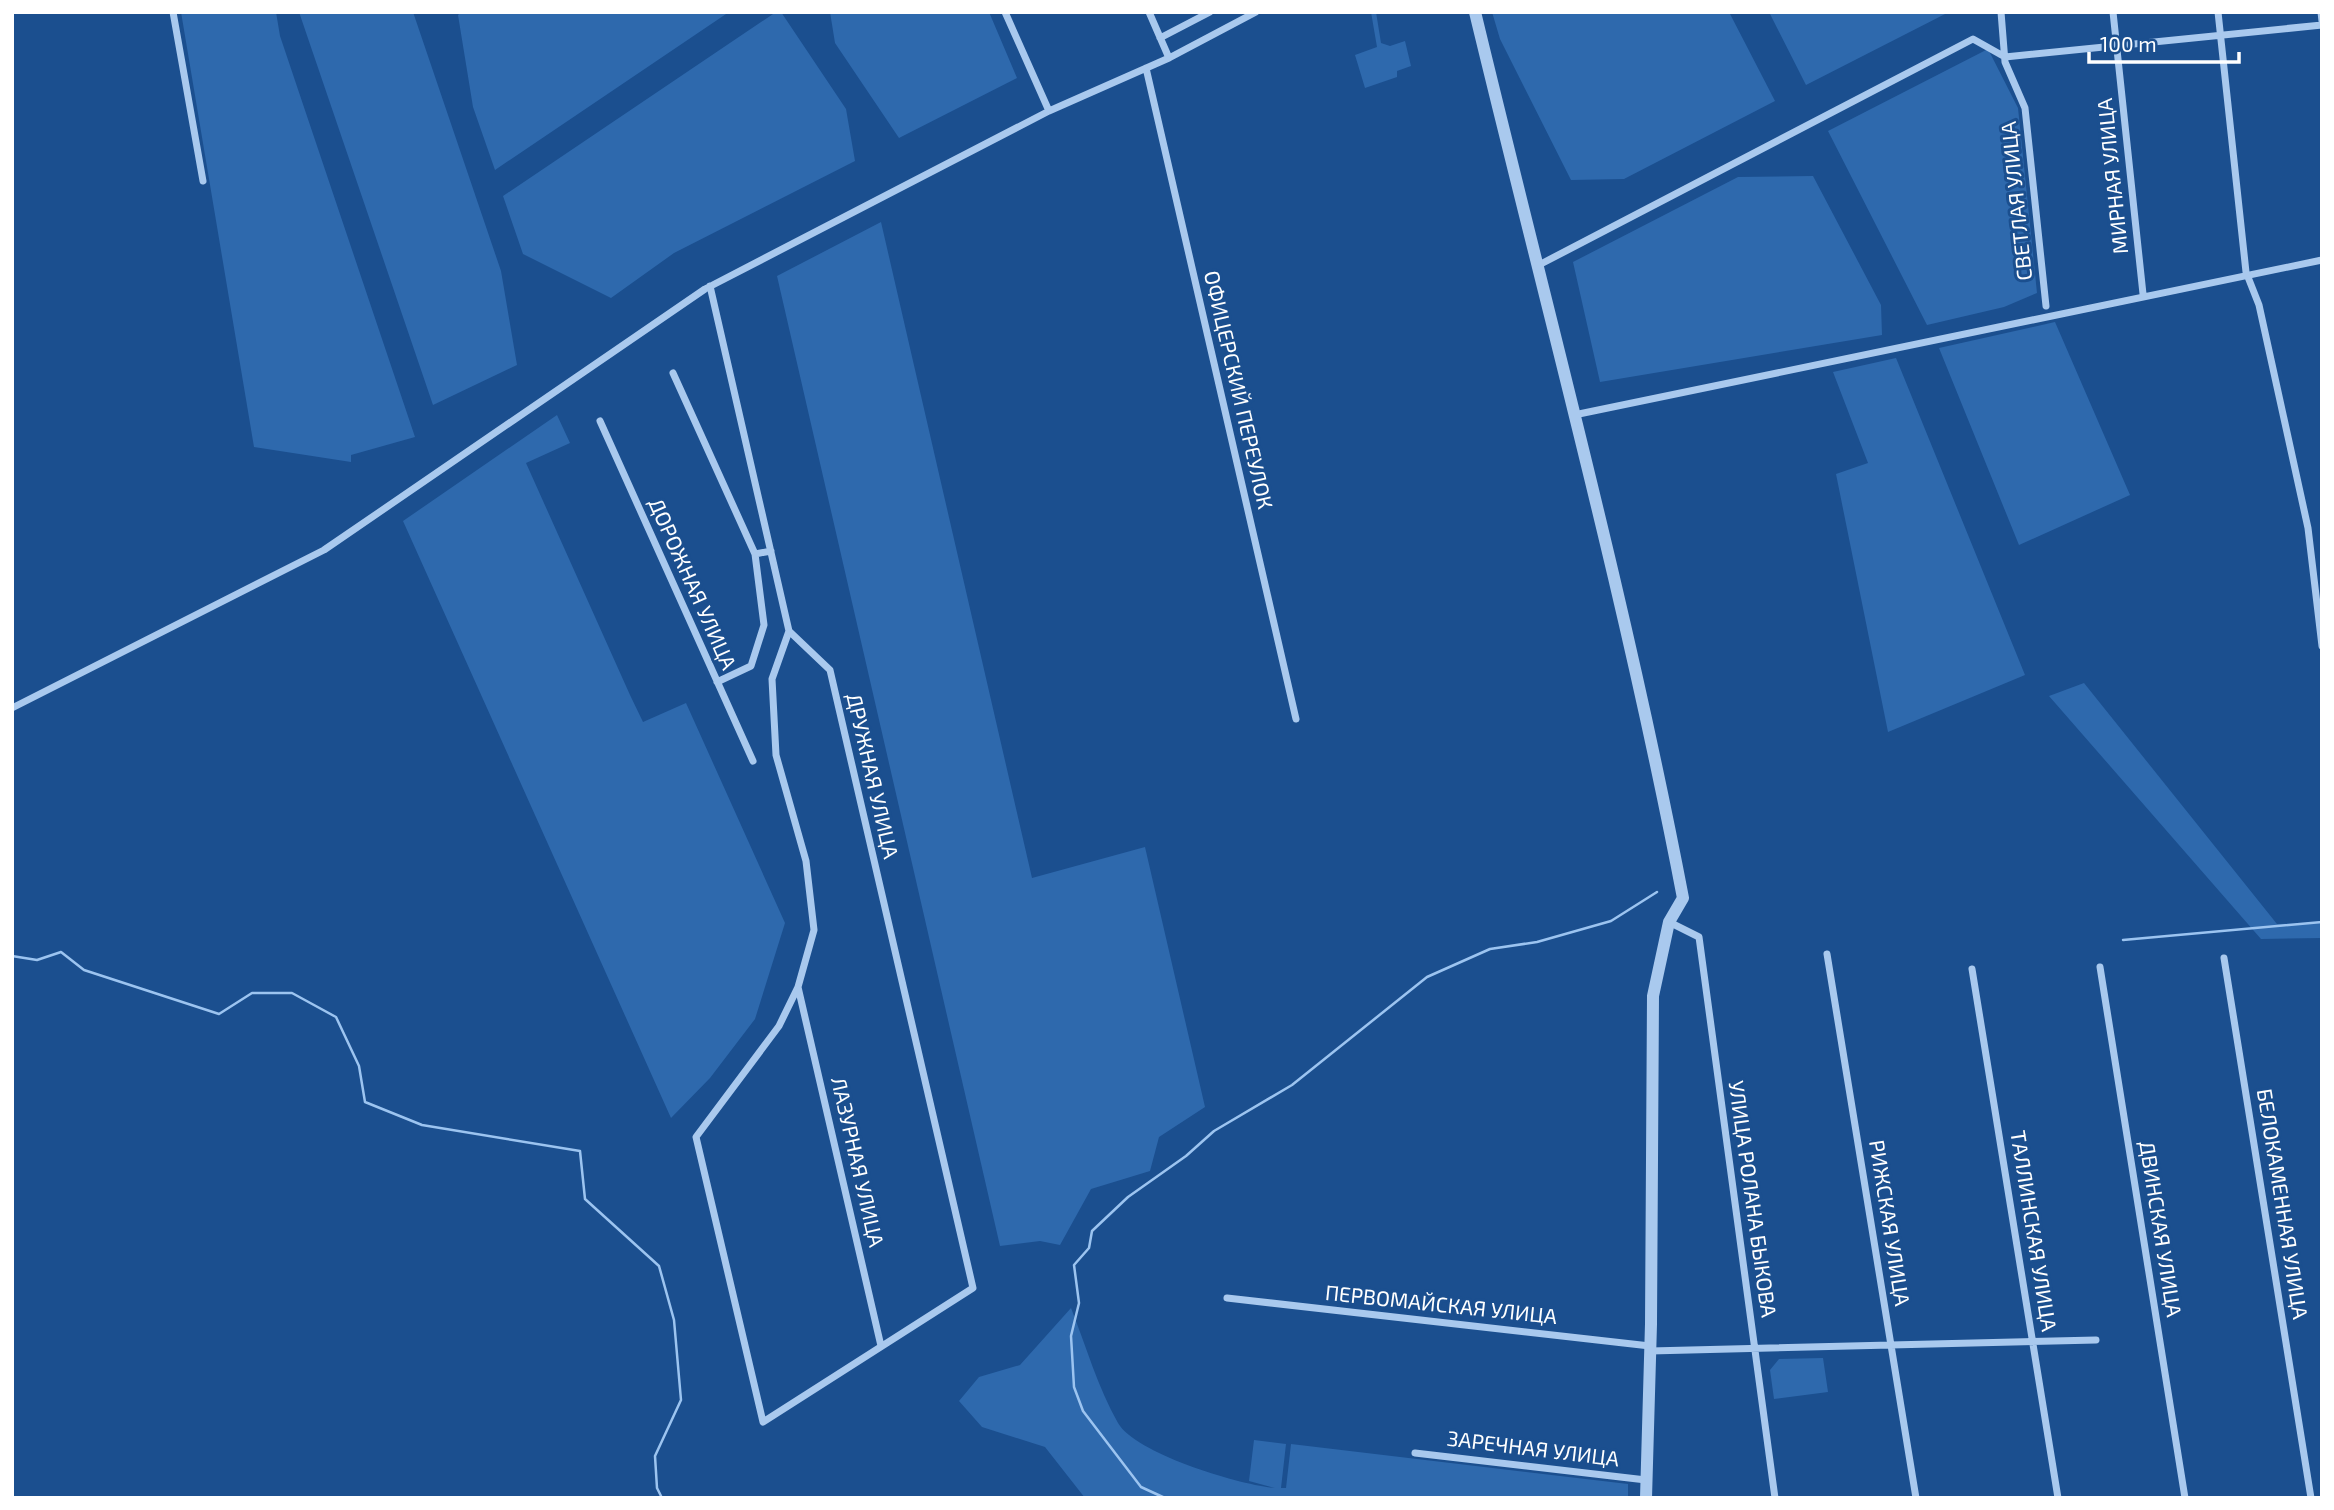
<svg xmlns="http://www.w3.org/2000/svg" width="2334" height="1510" font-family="'Exo 2',sans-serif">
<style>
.green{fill:#2e69ad}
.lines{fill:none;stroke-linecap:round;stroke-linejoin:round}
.stream{stroke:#9cc4f0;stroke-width:2.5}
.minor{stroke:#a9c9ee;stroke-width:7}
.tertiary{stroke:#a9c9ee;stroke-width:12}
.labels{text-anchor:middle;stroke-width:6;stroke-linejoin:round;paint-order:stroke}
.street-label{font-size:21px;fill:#fff;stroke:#1b4f8f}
</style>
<rect width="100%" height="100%" fill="#1b4f8f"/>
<!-- green -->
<path class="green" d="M181 12H276L280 36 415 437 351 455V462L254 447Z
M299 12H413L501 271 517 365 433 405Z
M461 12H729L495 170 473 107 458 15Z
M776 12H781L846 109 855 161 674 253 611 298 523 254 503 196Z
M830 12H989L1017 78 899 138 835 43Z
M1371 12H1376L1381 43 1390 46 1405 41 1411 66 1397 71V77L1365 88 1355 55 1377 47Z
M1492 12H1729L1775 101 1624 179 1571 180 1500 39Z
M1769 12H1949L1806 85Z
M1988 49 2018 108 2037 293 2004 307 1927 325 1828 131Z
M1813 176 1881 305 1882 335 1600 382 1573 262 1738 177Z
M881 222 1032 878 1145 847 1205 1107 1159 1137 1150 1171 1091 1189 1060 1245 1040 1241 1000 1246 777 276Z
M2055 322 2130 495 2019 545 1939 348Z
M1896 358 2025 675 1888 732 1836 474 1868 463 1833 372Z
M557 415 570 443 526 463 630 695 643 722 686 703 785 923 755 1019 710 1078 671 1118 403 521Z
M2084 683 2277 924 2322 923V938L2261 939 2049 696Z
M1071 1308C1086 1346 1098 1388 1118 1423 1136 1454 1240 1485 1275 1488L1249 1481 1254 1440 1286 1444 1281 1488H1286L1291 1444 1628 1484V1498H1085L1045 1447 982 1427 959 1401 979 1377 1020 1365Z
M1823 1358 1828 1392 1774 1399 1770 1370 1779 1359Z"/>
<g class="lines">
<!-- stream -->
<path class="stream" d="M2123 940 2322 922
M12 956 37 960 61 952 84 970 219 1014 252 993H292L336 1017 359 1066 365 1102 422 1125 580 1151 585 1199 659 1266 674 1320 681 1400 655 1456 657 1488 662 1498
M1165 1498 1141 1487 1083 1411 1074 1387 1071 1336 1079 1303 1074 1265 1089 1248 1092 1231 1128 1197 1186 1156 1214 1131 1292 1085 1427 977 1490 949 1537 942 1611 921 1657 892"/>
<!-- minor -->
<path class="minor" d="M173 12 203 181
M1005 12 1049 111
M1149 12 1169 58
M2001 12 2005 62 2025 108 2046 306
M2113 12 2143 294
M2218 12 2246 272 2259 305 2308 528 2322 646
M2321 12 2322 21
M1160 38 1210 12
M1146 68 1296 719
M1537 266 1973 39 2005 57 2322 25
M710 286 789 631 830 670 973 1288 763 1422 696 1137 779 1026 798 987 814 930 806 861 776 755 772 679 789 631
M673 373 755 554 771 551
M1574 415 2322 260
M600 421 753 761
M717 682 751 666 764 625 755 554
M12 708 324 550 705 289 1049 111 1169 58 1256 12
M1669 922 1699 937 1775 1498
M1827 954 1916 1498
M2224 958 2311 1498
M2100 967 2185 1498
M1972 969 2058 1498
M798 987 881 1346
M1227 1298 1650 1346
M1650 1351 2096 1340
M1415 1453 1646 1480"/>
<!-- tertiary -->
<path class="tertiary" d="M1475 12C1546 307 1626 600 1683 898L1669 922 1653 996 1651 1324 1646 1498"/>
</g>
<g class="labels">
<!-- street labels -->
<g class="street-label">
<text transform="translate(2113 176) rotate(-96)" y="7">МИРНАЯ УЛИЦА</text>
<text transform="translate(2017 201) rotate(-96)" y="7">СВЕТЛАЯ УЛИЦА</text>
<text transform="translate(1238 390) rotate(77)" y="7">ОФИЦЕРСКИЙ ПЕРЕУЛОК</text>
<text transform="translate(692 584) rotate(66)" y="7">ДОРОЖНАЯ УЛИЦА</text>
<text transform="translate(872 776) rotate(77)" y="7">ДРУЖНАЯ УЛИЦА</text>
<text transform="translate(857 1162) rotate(77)" y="7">ЛАЗУРНАЯ УЛИЦА</text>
<text transform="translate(1752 1199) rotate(82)" y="7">УЛИЦА РОЛАНА БЫКОВА</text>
<text transform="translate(2282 1204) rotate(81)" y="7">БЕЛОКАМЕННАЯ УЛИЦА</text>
<text transform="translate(1889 1223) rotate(81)" y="7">РИЖСКАЯ УЛИЦА</text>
<text transform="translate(2160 1229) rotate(81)" y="7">ДВИНСКАЯ УЛИЦА</text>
<text transform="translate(2033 1231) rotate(81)" y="7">ТАЛЛИНСКАЯ УЛИЦА</text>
<text transform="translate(1441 1305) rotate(6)" y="7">ПЕРВОМАЙСКАЯ УЛИЦА</text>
<text transform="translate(1533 1449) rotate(7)" y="7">ЗАРЕЧНАЯ УЛИЦА</text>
</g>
</g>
<!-- border -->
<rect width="2334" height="1510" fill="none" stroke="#ffffff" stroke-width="28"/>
<!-- scale -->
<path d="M2089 52v10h150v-10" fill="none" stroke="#ffffff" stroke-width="3.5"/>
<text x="2100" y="52" font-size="21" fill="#ffffff" stroke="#1b4f8f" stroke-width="5" paint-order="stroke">100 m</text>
</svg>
